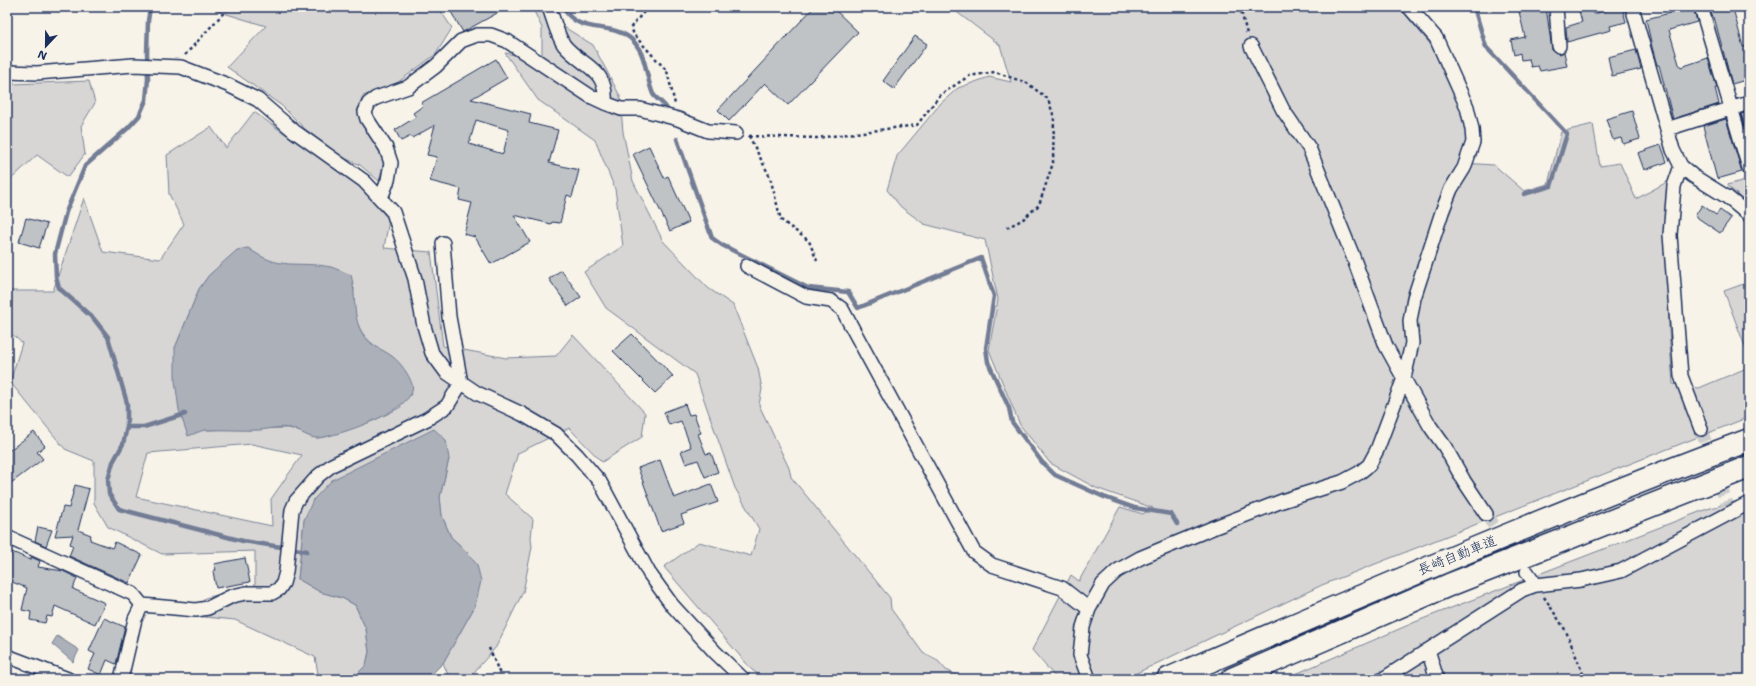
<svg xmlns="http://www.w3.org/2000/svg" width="1756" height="686" font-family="'Shantell Sans','Klee One',sans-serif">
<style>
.green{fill:#d7d6d4;stroke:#798299;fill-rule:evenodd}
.water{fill:#acb0b9;stroke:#727c95}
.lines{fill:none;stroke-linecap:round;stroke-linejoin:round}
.stream{stroke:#727c95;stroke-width:4.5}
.building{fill:#c0c3c5;stroke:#1b2f5e;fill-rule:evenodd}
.street-tunnel{stroke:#cbcccc;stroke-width:13;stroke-dasharray:13 6;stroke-linecap:butt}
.street-casing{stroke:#1b2f5e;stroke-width:16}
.highway-casing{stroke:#1b2f5e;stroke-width:25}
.path{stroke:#1b2f5e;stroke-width:2.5;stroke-dasharray:3 3;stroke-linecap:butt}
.street{stroke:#f7f3e8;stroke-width:13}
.highway{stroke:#f7f3e8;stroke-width:22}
.labels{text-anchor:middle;stroke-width:4;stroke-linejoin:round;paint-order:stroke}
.street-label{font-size:14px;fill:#1b2f5e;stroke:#f7f3e8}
</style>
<rect width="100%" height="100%" fill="#f7f3e8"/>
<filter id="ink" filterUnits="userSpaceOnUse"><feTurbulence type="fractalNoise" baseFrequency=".025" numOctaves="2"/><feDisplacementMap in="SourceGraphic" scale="8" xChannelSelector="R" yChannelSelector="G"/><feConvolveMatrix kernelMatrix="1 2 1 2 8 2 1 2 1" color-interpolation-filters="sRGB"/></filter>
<g filter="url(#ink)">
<!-- green -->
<path class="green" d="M220 7H438L452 28 436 54 397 83 363 96 357 111 376 143 384 164 379 181 360 165 342 157 305 129 282 106 227 67 266 26 217 11Z
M532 7H555L564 27 593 45 620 96 623 132 633 181 663 241 708 288 733 305 758 368 762 389 759 405 789 468 791 477 890 598 891 609 923 653 938 661 946 670 966 679H765L752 670 664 567 699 542 751 556 759 529 735 488 695 374 606 308 584 272 623 246 615 189 595 140 538 100 505 53 542 60V28Z
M928 7H1399L1437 52 1459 100 1467 135 1463 163 1494 165 1524 191 1548 184 1561 132 1593 124 1600 166 1620 163 1636 199 1667 182 1669 331 1673 384 1699 388 1749 367V417L1322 585 1124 679H1057L1032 650 1071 575 1079 581 1120 507 1143 514 1153 508 1096 488 1050 463 1020 425 989 350 998 299 985 240 924 224 901 207 887 190 897 156 941 103 958 88 989 77 1011 82 1000 45 954 10Z
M89 81 95 103 81 126 85 154 68 177 37 155 7 183V83L12 84Z
M254 112 362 188 389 220 384 248 431 252 443 346 506 358 556 356 573 335 645 413 642 437 602 462 569 428 518 453 505 494 533 519 531 538 532 547 523 592 496 647 468 679H450L443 663 475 606 467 552 451 537 442 516 440 497 449 459 304 520 298 579 320 592 342 598 355 605 366 629 369 652 366 665 352 679H319L315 657 235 620 195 616 205 598 255 585V551L162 554 108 527 94 503V461L65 449 10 382 22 343 7 330V291H53L84 198 103 252 160 259 184 224 169 194 167 155 211 127 226 148ZM248 248 261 258 282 265H310L354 288C351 324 361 340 393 357L401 407 375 420 342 432 317 438 289 428 204 430 175 348 199 289 209 275ZM252 444 302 455 271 499 272 526 136 497 148 453Z
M1749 179V206L1727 185Z
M1749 282V357L1724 291Z
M1749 498V679H1284L1420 620 1707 509Z"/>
<!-- water -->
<path class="water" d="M248 248C281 272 295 260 331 267 337 269 344 272 351 275 357 296 351 317 364 336 372 347 383 349 393 357 401 363 409 375 412 384 420 409 338 436 318 438 310 439 299 430 290 428 281 426 269 429 260 430 242 431 223 429 205 430 200 431 194 434 188 436L179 410 175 381V348L199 289 209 275 237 250Z
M434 429 446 440 449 459 440 497 442 516 451 537 467 552 477 565 481 581 475 606 443 663 427 679H352L366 665 369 652 366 629 355 605 342 598 320 592 298 579 304 520 313 500 332 480Z
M57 636 79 650 73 662 52 644Z"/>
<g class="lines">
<!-- stream -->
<path class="stream" d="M150 7 148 21 147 53 148 79 146 100 139 116 128 128 85 166 66 212 55 254 56 277 59 288 94 319 108 337 127 403V427L123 444 113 462 108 480 109 494 119 509 243 541 307 551
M563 7C578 36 609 21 630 38 647 52 645 75 653 94 656 99 664 103 667 109
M1474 7 1486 47 1567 134 1551 186 1524 194
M677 139 712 238 722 245 808 288 848 292 858 308 981 258 994 296 986 348 988 362 1009 408 1012 422 1042 462 1055 475 1104 497 1135 508 1171 514 1177 524
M127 427H144L185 414"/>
</g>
<!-- building -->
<path class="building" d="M448 7H508L463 32Z
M814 7H832L858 32 788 105 765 83 729 121 718 110Z
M1518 7H1546L1552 50 1559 54 1564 52 1567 66 1540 71 1538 66 1531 67 1529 59 1521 60 1520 53 1514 55 1511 40 1525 37Z
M1617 7H1622L1626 22 1610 26 1611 30 1567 42 1566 27 1582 22 1579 11 1592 8 1594 14Z
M1677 7H1693L1697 22 1669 30 1679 64 1681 67 1708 58 1717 88H1715L1719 104 1673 119 1659 65H1657L1652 47 1646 19 1670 13 1669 9Z
M1709 7H1738L1739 10 1734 12 1743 47 1749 45V79L1732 84 1714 17 1713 18Z
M915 36 927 44 894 89 883 81Z
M1636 50 1641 69 1612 76 1608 57Z
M496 59 507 78 471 99 531 114 529 123 558 130 549 163 579 170 572 197 567 195 560 223 552 222 551 224 514 215 530 242 491 264 475 237 464 234 472 203 459 200 461 189 430 181 437 157 427 155 435 125 412 138 411 136 401 141 395 130 416 117 413 113 423 106 421 103ZM476 120 509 130 503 154 469 144Z
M1632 111 1640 139 1623 144 1621 138 1613 140 1606 119Z
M1749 112V140L1741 114Z
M1726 119 1742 172 1717 179 1703 126Z
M1661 145 1667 162 1644 170 1638 153Z
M649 146 664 178 668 176 689 222 670 231 633 154Z
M1702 205 1716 215 1720 210 1731 218 1720 233 1695 216Z
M26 218 47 224 39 248 19 242Z
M561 270 581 297 568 306 549 279Z
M632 334 673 376 655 393 613 351Z
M685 404 689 415 694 414 701 433 698 434 706 454 711 453 718 472 705 477 698 460 686 464 681 451 691 447 681 421 669 425 664 412Z
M34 432 45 446 37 452 43 459 7 486V452Z
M660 460 674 498 711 484 718 502 681 515 684 523 661 531 638 468Z
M75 485 89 489 78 530 91 535 90 540 112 548 115 542 142 555 129 583 69 556 73 546 70 544 73 535 55 536 63 507 69 508Z
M38 527 52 530 46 546 35 541Z
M12 552 31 560V557L40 561 38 567 63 571 77 578 73 589 105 603 95 624 55 606 52 617 47 616 45 623 30 620 31 612 22 610 27 588 7 580V565Z
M245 558 250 582 216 588 213 571 216 570 214 564Z
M104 618 125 627 116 664 107 660 101 675 88 669 95 654 89 651Z"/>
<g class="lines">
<!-- street-tunnel -->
<path class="street-tunnel" d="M1701 429 1727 504
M1486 514 1520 563"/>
<defs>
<path id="street" d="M549 7C553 18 557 35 564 45 582 67 608 68 605 103
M1556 7 1559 46
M1632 7 1673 150 1681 166 1693 176 1727 197 1749 215
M1701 7 1749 168
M1251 46 1283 110 1309 148 1352 254 1386 346 1430 426 1445 447 1464 481 1486 514
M7 72 37 73 133 65 181 67 228 85 258 100 294 131 364 181 393 212 415 279 424 326 432 353 446 372 477 393 522 414 556 434 577 455 600 482 649 573 672 605 715 652 743 679
M1667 129 1749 103
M1681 166 1674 186 1670 235 1681 376 1701 429
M381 198 388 180 391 163 386 148 367 119 365 112 369 103 376 98 408 87 436 66 461 41 477 35H491L507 41 590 96 605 103 621 109H640L678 119 708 131 736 133
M747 266 806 297 831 301 842 309 974 552 992 565 1062 588 1089 609
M7 537 133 594 142 605 196 610 208 608 232 596 246 593H272L279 589 283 583 286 572 292 510 296 501 318 476 332 465 427 419 447 406 461 383 449 317 443 243
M1527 572 1536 585
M1428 650 1437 679
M7 656 68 679
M121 679 135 619 142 605
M1089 679 1080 655 1083 627 1089 609 1103 584 1117 571 1140 558 1215 527 1282 501 1342 482 1359 473 1369 465 1377 450 1404 378 1412 343 1410 321 1414 298 1442 212 1451 189 1464 168 1473 142 1472 129 1467 107 1436 38 1409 7
M1383 679 1522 590 1536 585 1581 580 1621 571 1749 503"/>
<path id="highway" d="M1168 679C1361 596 1553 513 1749 440
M1232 679 1449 585 1749 467"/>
</defs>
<!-- street casing -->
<use href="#street" class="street-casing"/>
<!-- highway casing -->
<use href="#highway" class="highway-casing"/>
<!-- path -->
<path class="path" d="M648 7 631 27 634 35 667 71 675 104
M1240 7 1247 34
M185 55 229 7
M749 136 817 138 917 125 940 95 969 76 995 72 1027 83 1048 99 1054 117 1053 163 1039 205 1022 220 1004 229
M749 136 770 177 781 220 809 241 817 261
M1544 597 1566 631 1585 679
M489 648 502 679"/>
<!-- street -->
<use href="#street" class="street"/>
<!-- highway -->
<use href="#highway" class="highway"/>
</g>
</g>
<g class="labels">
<!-- street labels -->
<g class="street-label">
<text transform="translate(1457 555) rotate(-22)" y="5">長崎自動車道</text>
</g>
</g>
<!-- margin -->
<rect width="1756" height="686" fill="none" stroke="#f7f3e8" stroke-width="24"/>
<rect x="12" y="12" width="1732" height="662" fill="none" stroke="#1b2f5e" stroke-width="1.5" filter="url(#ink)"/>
<!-- north arrow -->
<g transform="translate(46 46) rotate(202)" stroke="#f7f3e8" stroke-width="3" paint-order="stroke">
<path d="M0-3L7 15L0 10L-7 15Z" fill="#1b2f5e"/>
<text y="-6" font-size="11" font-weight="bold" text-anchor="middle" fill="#1b2f5e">N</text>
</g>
</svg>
